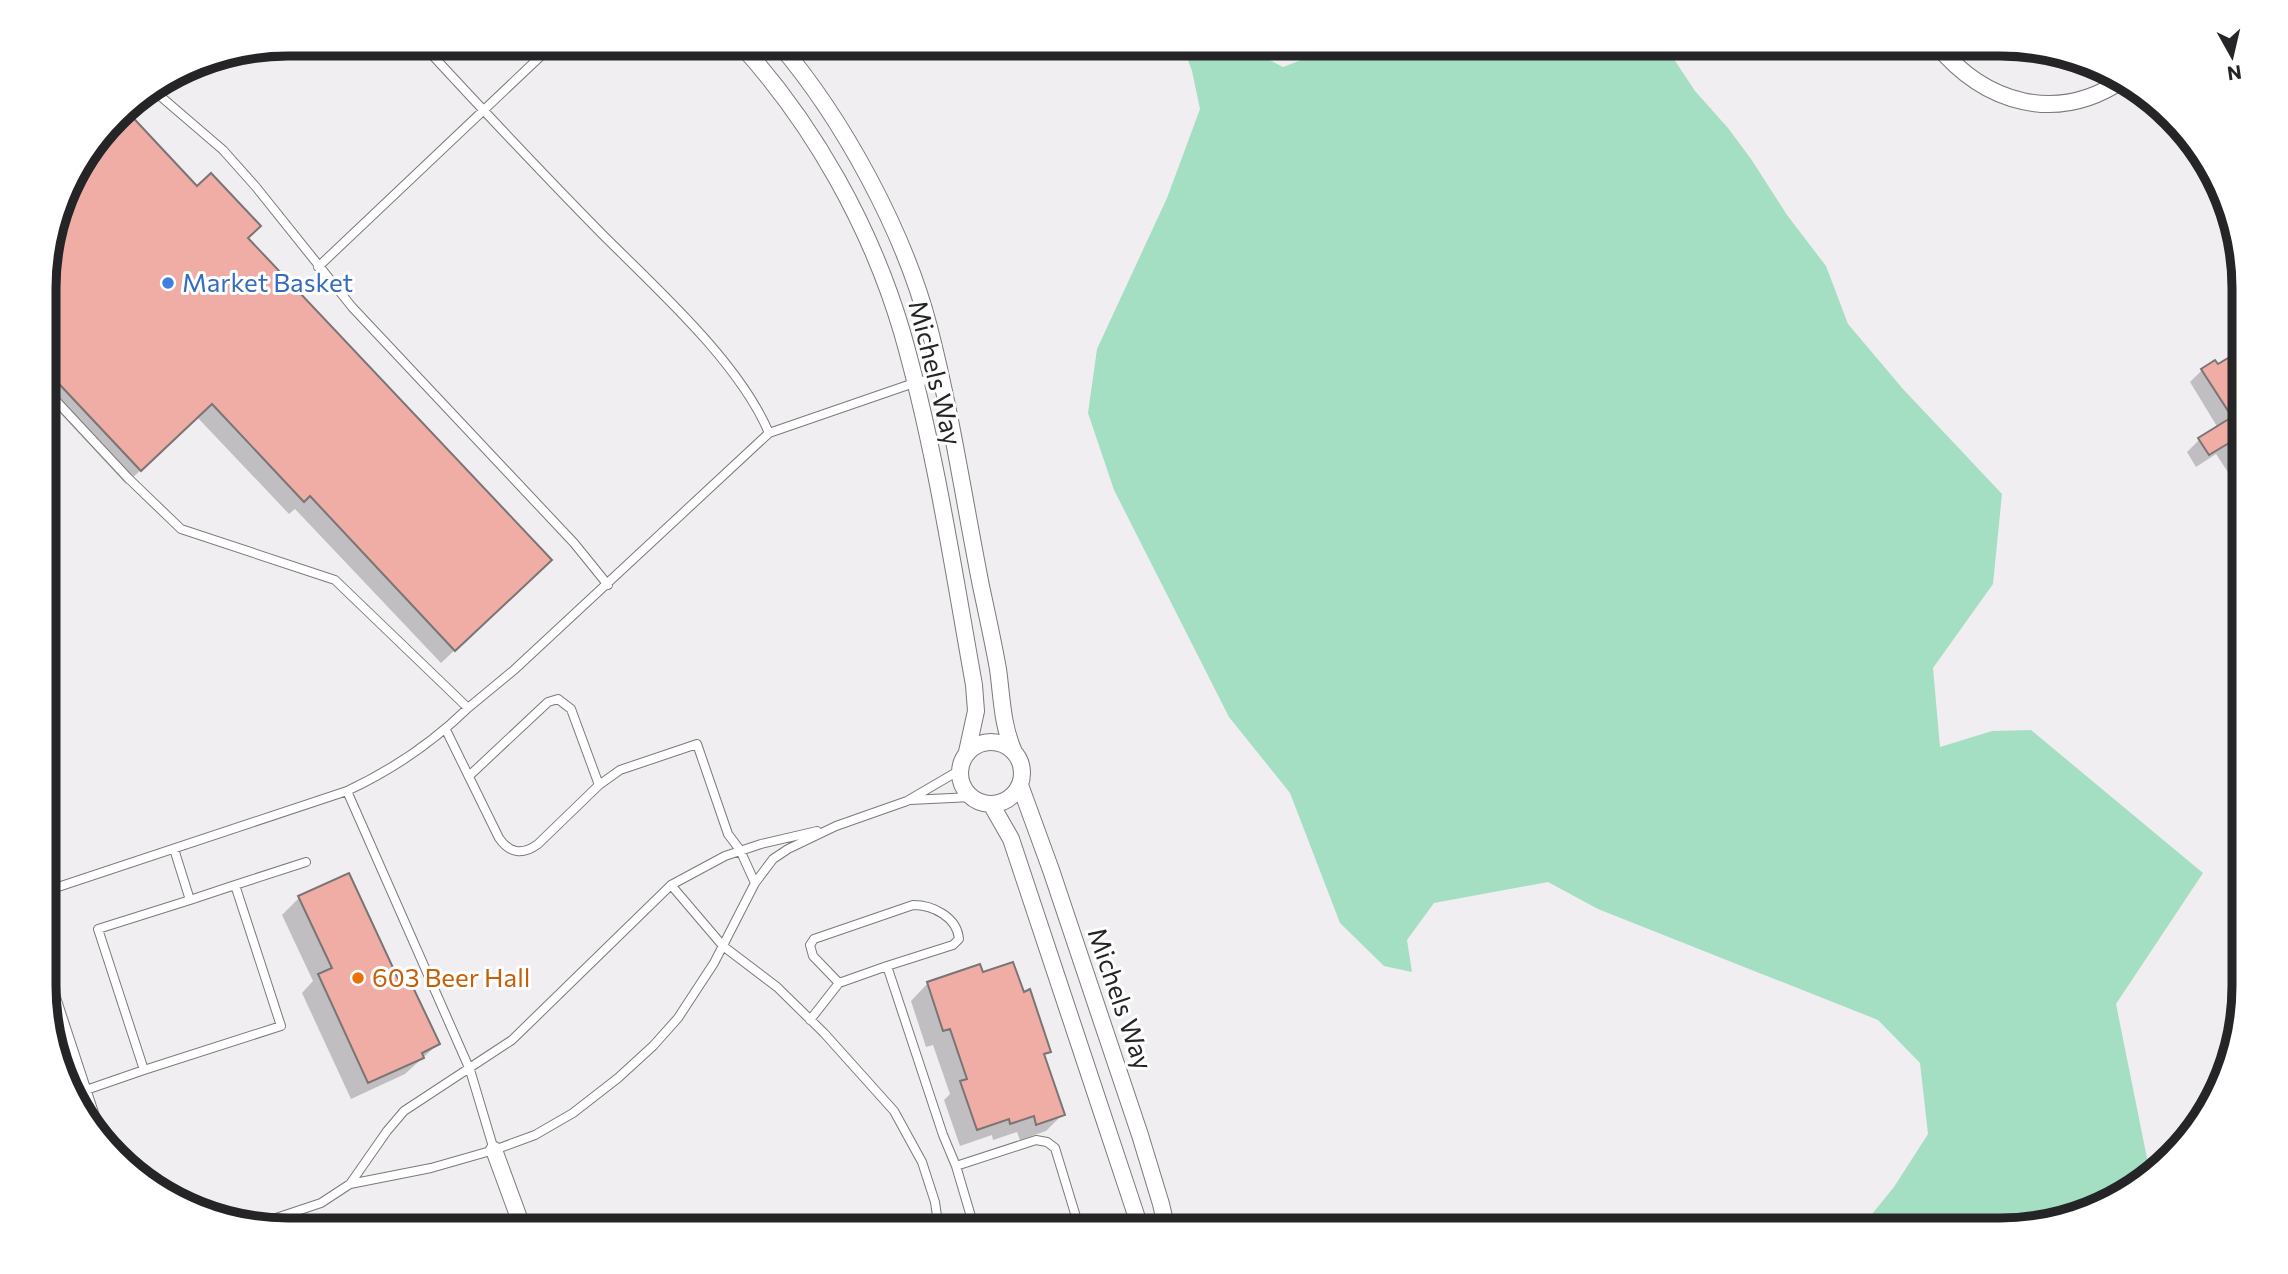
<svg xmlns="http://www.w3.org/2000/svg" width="2288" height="1274" font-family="Commissioner,sans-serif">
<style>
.green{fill:#a4dfc3}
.shadow{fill:#0003}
.building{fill:#efada6;stroke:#797574;stroke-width:2}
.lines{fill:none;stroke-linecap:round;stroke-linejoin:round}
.lane-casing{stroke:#7b797c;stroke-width:10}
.street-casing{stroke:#7b797c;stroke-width:18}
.lane{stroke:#fff;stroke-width:8}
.street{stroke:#fff;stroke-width:16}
.shop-dot{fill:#3f7fe0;stroke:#fff;stroke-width:2.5}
.food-dot{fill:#e8710a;stroke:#fff;stroke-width:2.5}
.labels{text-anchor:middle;stroke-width:6;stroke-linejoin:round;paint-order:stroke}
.shop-label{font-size:26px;fill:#366cbe;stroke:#fff;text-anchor:start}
.street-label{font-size:26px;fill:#252426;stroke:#fff}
.food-label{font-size:26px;fill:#c56008;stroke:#fff;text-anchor:start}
.rim{fill:none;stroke:#252426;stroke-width:9}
</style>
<rect width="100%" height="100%" fill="#f1eef2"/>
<!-- green -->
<path class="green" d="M1182 44H1239L1283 67 1317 54 1323 44H1664L1695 91 1728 128 1751 159 1787 215 1826 266 1848 324 1903 389 2002 494 1993 584 1933 668 1940 747 1992 731 2031 730 2203 873 2116 1004 2149 1168 2147 1172 2122 1197 2015 1230H1859L1894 1187 1928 1134 1920 1063 1878 1020 1598 909 1548 882 1434 903 1407 940 1412 972 1384 966 1340 923 1290 793 1229 717 1114 490 1088 413 1097 349 1167 198 1200 109 1192 71Z"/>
<!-- shadow -->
<path class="shadow" d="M69 180 246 238 537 573 441 663 295 509 289 514 197 417 126 484 46 398V257Z
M2218 366 2244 370 2232 383 2244 411V486L2239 489 2216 454 2196 467 2187 452 2199 440 2218 428 2190 382 2202 370Z
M299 898 400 988 438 1044 405 1074 351 1099 302 993 313 981 282 915Z
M979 966 982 974 1049 1051 1043 1057 1063 1114 1046 1131 1020 1140 1017 1132 993 1140 992 1135 960 1146 944 1100 950 1094 933 1045 926 1047 911 1001 927 984Z"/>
<!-- building -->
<path class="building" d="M124 108 197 186 211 173 261 226 248 238 552 560 455 651 310 496 304 502 212 404 141 471 46 370V257L69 180Z
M2238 352 2244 361V371L2235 376 2238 380 2234 382 2244 398V465L2229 443 2209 455 2198 438 2232 417 2201 369 2215 360 2218 364Z
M349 873 401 985 410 981 440 1044 422 1053 424 1058 368 1083 318 974 332 968 298 896Z
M1013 962 1024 992 1030 989 1051 1052 1044 1054 1065 1115 1036 1125 1034 1116 1010 1124 1009 1119 977 1130 960 1081 967 1079 950 1029 943 1031 927 982 980 964 983 972Z"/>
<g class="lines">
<defs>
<path id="lane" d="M422 44C481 108 541 172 602 234 657 289 739 362 769 433
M547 50 561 44
M152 89 223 150 256 187 352 307 574 543 608 585
M318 267 545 52 550 44
M46 390 128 478 181 529 335 580 468 708 514 670 769 433 914 383 940 377
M446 730 499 838C510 854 523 855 538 844L599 785 620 770 697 744 728 834 740 850 755 883
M469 776 548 702 558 699 571 709 599 785
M347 791 470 1070 494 1150
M910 800 972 797
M174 849 190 900 98 929 144 1070 281 1026 235 885 190 900
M235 885 306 862
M671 885 723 946 777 987 824 1033 894 1111 922 1162 935 1202 939 1230
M46 891 347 791C392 770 432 743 468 708
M46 967 102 1137
M839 983 813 956 810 945 814 939 913 905C933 905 957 917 959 939L953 945 887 966
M810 1020 839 983 887 966 943 1135 956 1166
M86 1090 144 1070
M350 1184 387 1131 404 1111 512 1040 671 885 725 856 761 844 817 831
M261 1223 321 1203 350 1184 431 1168 494 1150 535 1135 573 1113 618 1078 653 1046 678 1018 714 963 755 883 773 859 788 849 836 826 907 801 960 770
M975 1230 956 1166 1036 1140 1047 1142 1055 1148 1077 1220 1076 1230"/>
<path id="street" d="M740 44C814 125 871 227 902 332 935 447 953 568 974 685L976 711 967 752
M779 44C843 119 904 231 929 327 951 412 964 500 981 586 987 614 993 641 998 669 1002 698 1002 725 1014 752
M1936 44C1985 104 2057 125 2124 79
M960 773a31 31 0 1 1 62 0a31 31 0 1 1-62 0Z
M1020 785 1051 870 1140 1135 1161 1204 1167 1230
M991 804 1011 839 1141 1230
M494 1150 519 1218 526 1230"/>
</defs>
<!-- lane casing -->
<use href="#lane" class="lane-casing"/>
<!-- street casing -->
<use href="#street" class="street-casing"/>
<!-- lane -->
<use href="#lane" class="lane"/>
<!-- street -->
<use href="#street" class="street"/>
</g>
<!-- markers -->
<circle class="shop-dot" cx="168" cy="283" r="7"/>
<circle class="food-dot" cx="358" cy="978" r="7"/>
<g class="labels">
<!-- shop labels -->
<g class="shop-label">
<text x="182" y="292">Market Basket</text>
</g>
<!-- street labels -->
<g class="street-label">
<text transform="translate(935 373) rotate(76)" y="9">Michels Way</text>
<text transform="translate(1120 999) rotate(71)" y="9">Michels Way</text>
</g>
<!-- food labels -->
<g class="food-label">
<text x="372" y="987">603 Beer Hall</text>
</g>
</g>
<!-- crop -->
<path d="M0 0H2288V1274H0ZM288 56H2000A232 232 0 0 1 2232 288V986A232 232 0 0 1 2000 1218H288A232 232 0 0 1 56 986V288A232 232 0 0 1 288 56Z" fill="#fff" fill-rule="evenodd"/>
<path class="rim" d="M288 56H2000A232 232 0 0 1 2232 288V986A232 232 0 0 1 2000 1218H288A232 232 0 0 1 56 986V288A232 232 0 0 1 288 56Z"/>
<!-- north arrow -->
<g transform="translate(2232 56) rotate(172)" stroke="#ffffff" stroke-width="5" paint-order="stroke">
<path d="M0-5L12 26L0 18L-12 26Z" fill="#252426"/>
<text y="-10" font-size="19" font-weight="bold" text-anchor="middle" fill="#252426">N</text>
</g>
</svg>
